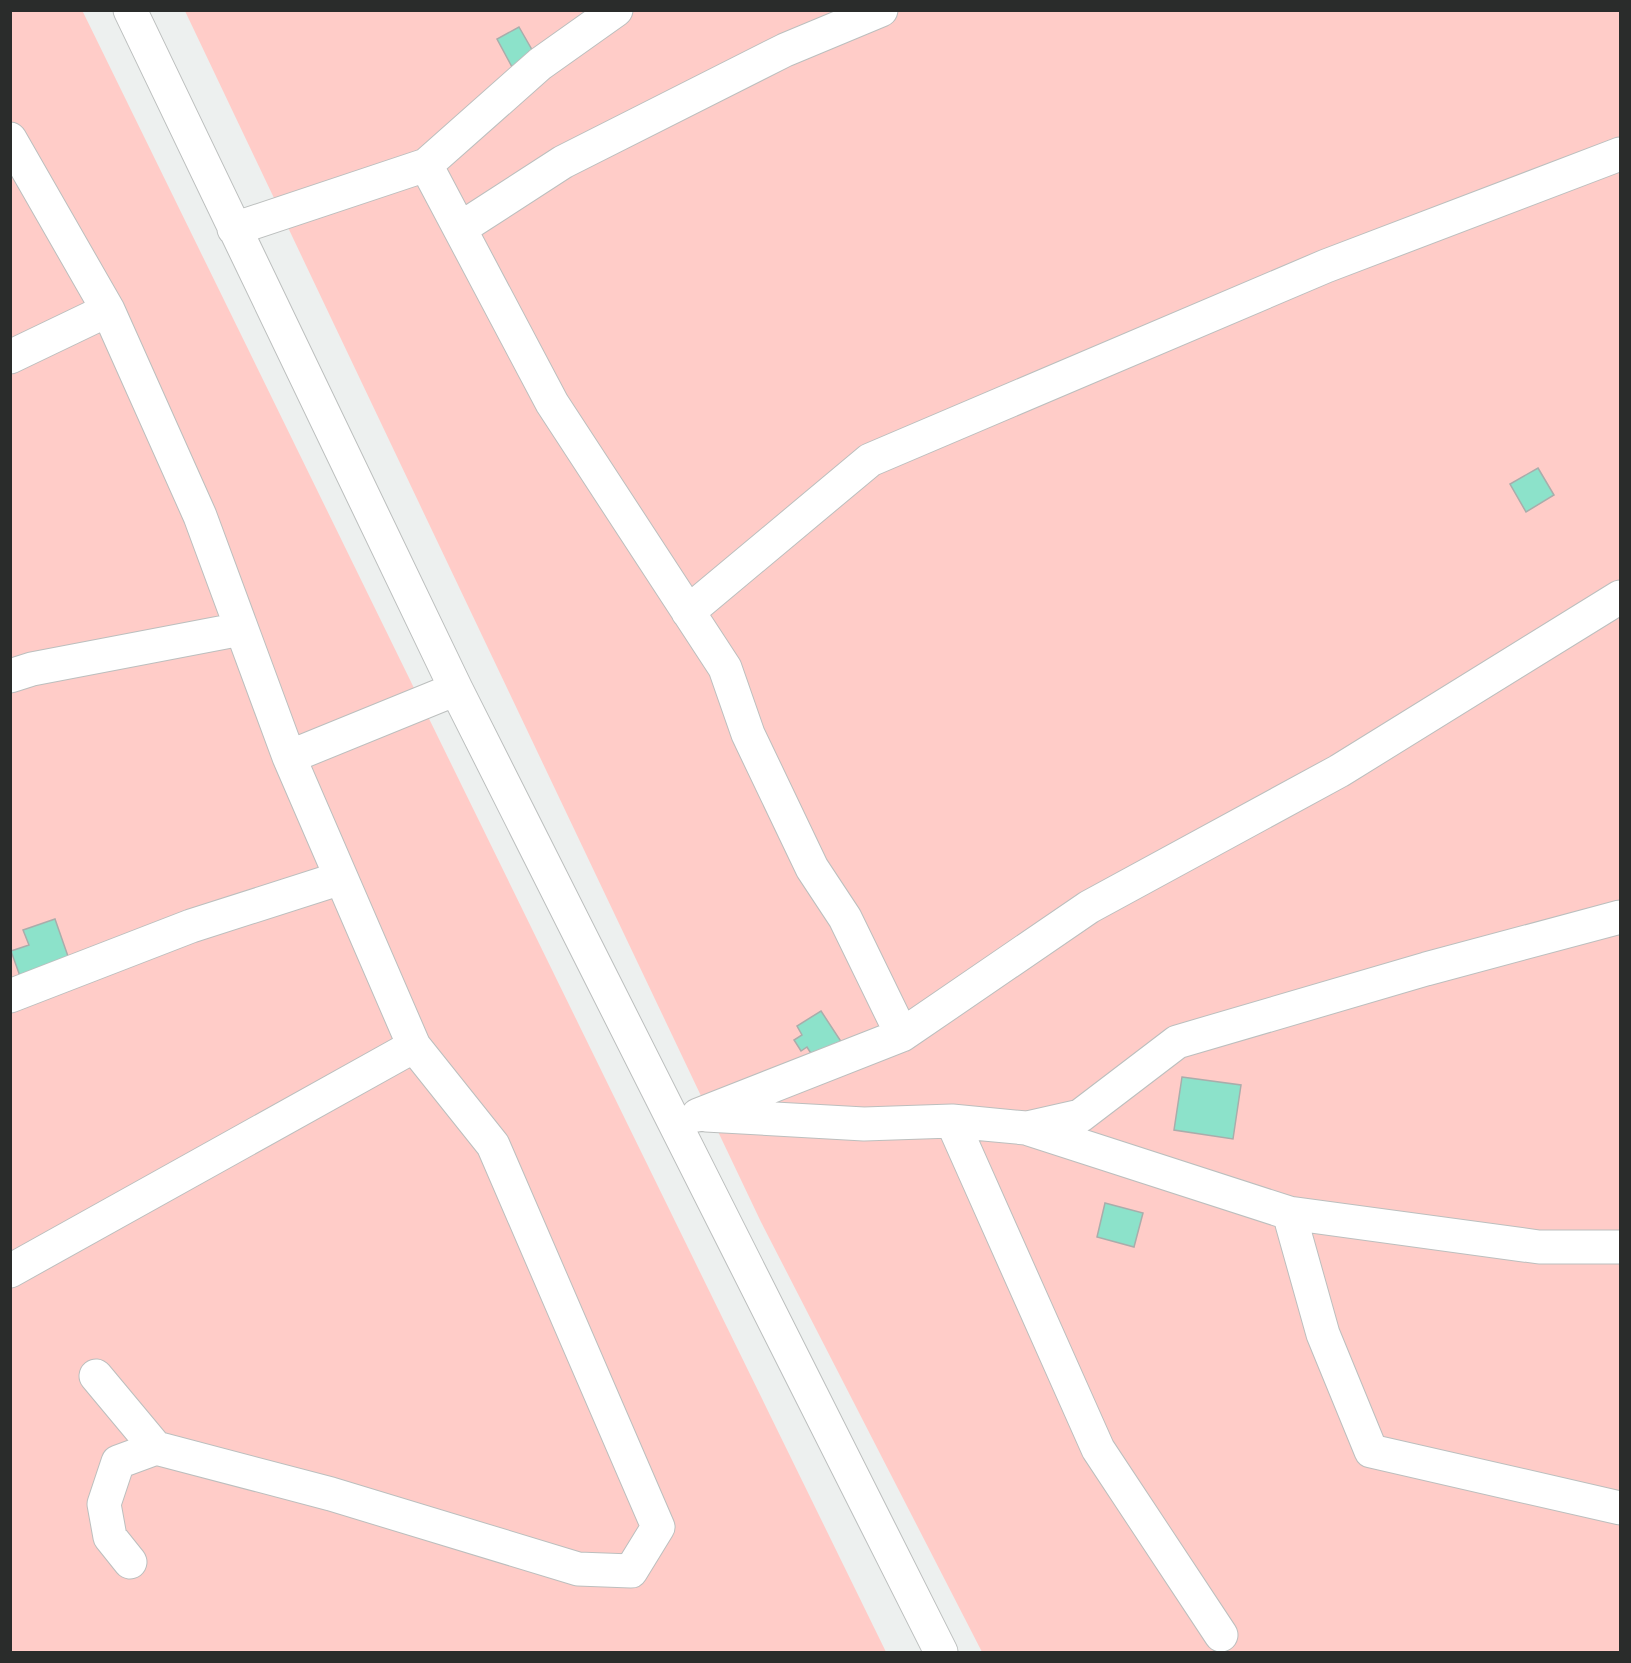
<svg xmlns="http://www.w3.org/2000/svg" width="1631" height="1663" font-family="'IBM Plex Sans',sans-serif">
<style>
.green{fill:#ffccc8}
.building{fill:#8ce2ca;stroke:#a9adab;stroke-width:1.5}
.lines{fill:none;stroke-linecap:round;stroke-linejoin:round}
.minor-casing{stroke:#bcbfbe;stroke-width:35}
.minor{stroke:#fff;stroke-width:33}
</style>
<rect width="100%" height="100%" fill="#edf0ef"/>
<!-- green -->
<path class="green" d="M82 10 886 1652H11L10 11Z
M185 11H1620V1652H982L761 1222Z"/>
<!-- building -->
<path class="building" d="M519 27 535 55 512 67 497 39Z
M1538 468 1554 495 1526 512 1510 484Z
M55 919 70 962 21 979 11 951 29 945 23 930Z
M821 1011 842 1043 815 1060 807 1047 801 1051 794 1040 802 1035 797 1026Z
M1182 1077 1241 1085 1233 1139 1174 1130Z
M1105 1203 1143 1213 1134 1247 1097 1237Z"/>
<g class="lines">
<defs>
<path id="minor" d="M130 10 456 689 941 1652
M10 139 108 310 200 516 289 757 414 1046 493 1145 658 1527 631 1571 578 1569 331 1494 156 1448 96 1376
M426 165 552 403 725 668 748 734 812 868 845 918 902 1035 698 1115
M461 228 563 162 785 50 881 10
M234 229 426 165 540 64 616 10
M10 357 108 310
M688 612 870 460 1326 266 1620 154
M10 676 32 669 241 629
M289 757 456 689
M10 996 191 926 341 878
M902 1035 1089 907 1339 771 1620 597
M706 1115 864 1124 952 1121 1026 1128 1289 1213 1539 1247H1620
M952 1121 1098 1449 1221 1635
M1027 1128 1080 1116 1177 1042 1426 969 1620 917
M1289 1213 1323 1334 1371 1451 1620 1508
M10 1271 414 1046
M130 1562 110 1537 104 1504 118 1462 156 1448"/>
</defs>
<!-- minor casing -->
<use href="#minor" class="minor-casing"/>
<!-- minor -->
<use href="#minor" class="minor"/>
</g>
<!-- border -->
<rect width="1631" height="1663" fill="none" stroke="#2a2c2b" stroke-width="24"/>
</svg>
